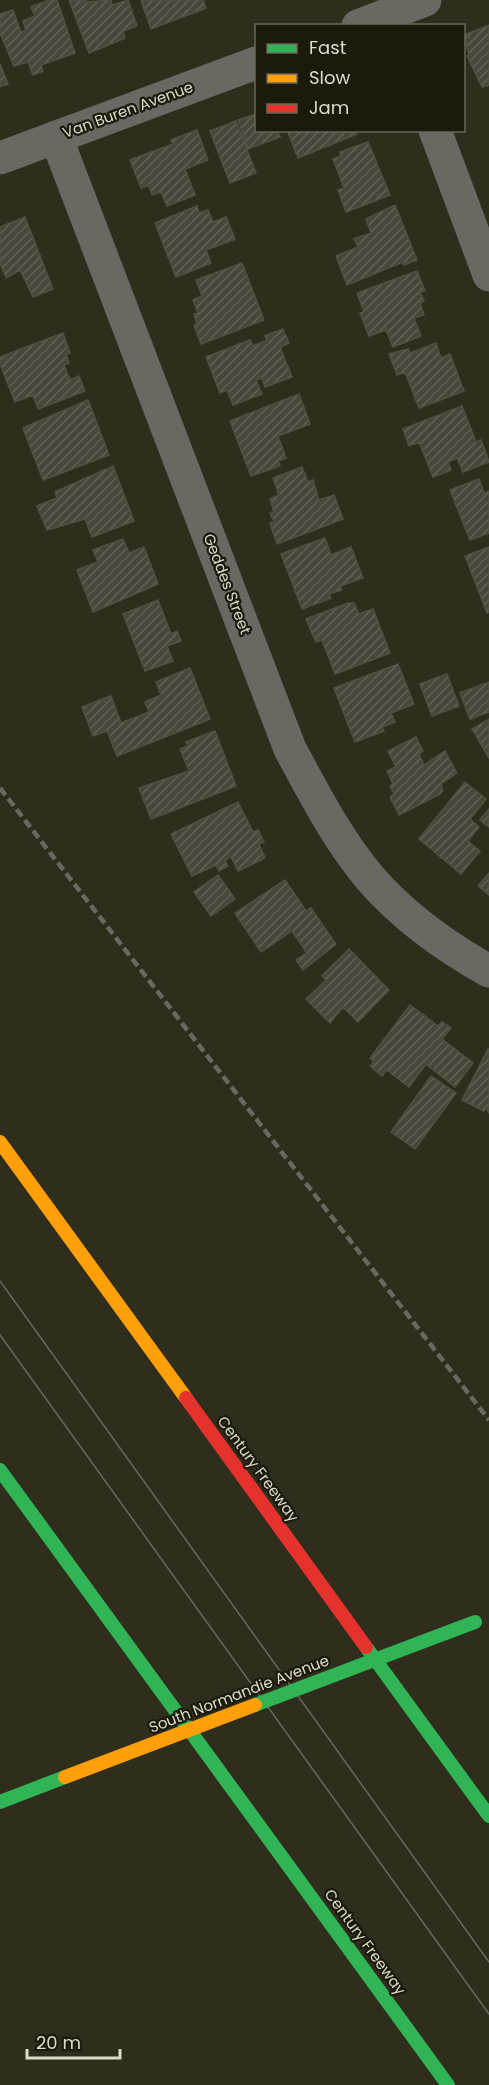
<svg xmlns="http://www.w3.org/2000/svg" width="489" height="2085" font-family="Poppins,sans-serif">
<style>
.building{fill:url(#building-hatch);stroke:#525042;stroke-width:1.5}
.lines{fill:none;stroke-linecap:round;stroke-linejoin:round}
.street{stroke:#6a6862;stroke-width:33}
.fast{stroke:#30b455;stroke-width:14}
.slow{stroke:#ff9f0a;stroke-width:14}
.jam{stroke:#e5322d;stroke-width:14}
.tram{stroke:#6a695f;stroke-width:1.5}
.rail{stroke:#6a695f;stroke-width:4.5;stroke-dasharray:9 4.5;stroke-linecap:butt}
.fast-bridge{stroke:#30b455;stroke-width:14}
.slow-bridge{stroke:#ff9f0a;stroke-width:14}
.labels{text-anchor:middle;stroke-width:4.5;stroke-linejoin:round;paint-order:stroke}
.street-label{font-size:15px;fill:#dddbc9;stroke:#1c1a0d}
</style>
<defs>
<pattern id="building-hatch" width="6" height="6" patternUnits="userSpaceOnUse" patternTransform="scale(1.5)"><rect width="6" height="6" fill="#49473a"/><path d="M-1 1l2-2M0 6l6-6M5 7l2-2" fill="none" stroke="#636155"/></pattern>
</defs>
<rect width="100%" height="100%" fill="#2f2d1c"/>
<!-- building -->
<path class="building" d="M49 0H57L75 53 41 65 43 71 33 75 28 62 14 66 0 33V14L13 10 21 32 26 31 23 21 35 16 31 7Z
M69 0H86L87 2 111 0 112 5 128 0 137 26 123 31 125 38 89 53Z
M141 0H203L206 8 151 29Z
M489 25V85L482 87 467 56 469 55 464 35Z
M0 64 8 84 0 87Z
M256 114V130H277L280 137 248 149 238 120Z
M236 121 256 173 230 183 210 131Z
M197 130 208 160 185 169 195 195 167 206 161 192 152 195 149 185 141 188 130 160 173 144 171 140Z
M287 130H355L357 134 298 158Z
M368 142 390 195 346 212 338 190 344 188 333 159 341 156 340 152Z
M395 205 417 260 404 265 403 262 347 285 336 256 358 247 354 239 371 233 366 219Z
M197 206 199 213 208 210 213 222 226 217 235 239 206 250 211 263 176 277 155 223Z
M25 217 53 289 33 297 20 270 6 278 0 263V227Z
M242 263 264 320 201 344 194 325 197 324 194 314 198 313 193 300 202 296 196 280Z
M417 271 425 291 420 292 424 301 420 303 424 315 414 318 421 336 393 347 386 330 369 336 360 313 364 312 357 293Z
M283 329 289 343 280 347 292 377 265 387 262 378 256 380 262 394 233 405 227 390 220 393 206 357 250 340 253 346 267 340 265 336Z
M63 333 70 353 66 354 69 363 64 365 70 380 79 376 85 391 38 409 33 395 15 402 0 364V357Z
M436 343 441 358 450 354 464 391 419 408 405 372 397 375 389 354 408 349 410 353Z
M299 394 310 424 278 436 286 458 278 461 280 466 251 476 230 421Z
M88 400 109 455 43 480 23 428Z
M462 406 476 442 481 440 489 462 463 472 457 458 448 462 451 470 433 477 419 442 409 446 403 429Z
M113 466 134 521 92 537 85 519 47 530 37 506 57 498 55 492Z
M302 467 308 482 313 480 319 500 334 495 343 519 277 544 270 523 274 522 270 513 274 512 270 499 279 495 273 478Z
M479 479 484 493 489 491V533L470 540 450 490Z
M325 538 331 555 351 547 363 578 340 586 342 590 329 594 331 598 302 609 281 554Z
M123 539 129 553 144 547 158 584 93 612 77 570 98 562 93 550Z
M489 547V612L487 613 465 556Z
M158 600 171 634 177 631 181 641 167 646 173 661 145 671 123 614Z
M348 603H354L359 614 373 609 390 653 335 674 322 640 316 642 306 619Z
M398 664 414 704 391 713 395 722 382 727 384 731 355 742 334 688Z
M190 668 210 719 117 756 107 731 93 736 82 707 111 696 121 723 149 712 145 702 161 695 156 682Z
M447 674 459 706 432 716 420 684Z
M489 682V712L470 719 460 693Z
M489 719V758L472 729Z
M215 731 236 786 151 819 139 788 189 771 180 749 188 746 186 742Z
M416 737 423 751 419 754 424 765 445 751 457 773 441 784 443 791 440 794 399 815 390 797 394 794 390 786 393 784 387 771 396 767 388 751Z
M465 782 486 799 470 819 479 827 468 841 480 851 461 874 419 839Z
M238 802 253 832 258 830 264 842 259 844 265 858 238 871 231 857 225 860 228 866 219 871 216 865 192 876 171 834Z
M489 809V827L480 820Z
M489 873V895L478 886Z
M218 875 235 899 211 916 194 892Z
M285 880 306 911 311 908 336 944 303 970 296 960 307 953 292 931 261 952 235 913Z
M349 949 389 990 358 1022 343 1007 330 1023 306 999 326 980 322 976Z
M410 1005 438 1026 442 1022 451 1028 442 1039 473 1063 455 1087 426 1064 409 1087 387 1070 382 1076 370 1066 374 1061 370 1058Z
M488 1049H489V1113L486 1108 484 1111 462 1100Z
M431 1076 456 1093 415 1149 391 1132Z"/>
<g class="lines">
<!-- street -->
<path class="street" d="M358 26 425 0
M435 130 489 275
M56 137 290 749C314 793 337 839 370 878 402 915 446 947 489 971
M0 158 256 63"/>
<!-- fast -->
<path class="fast" d="M0 1470 448 2085
M366 1647 489 1816
M0 1802 65 1777"/>
<!-- slow -->
<path class="slow" d="M0 1142 186 1398"/>
<!-- jam -->
<path class="jam" d="M186 1398 366 1647"/>
<!-- tram -->
<path class="tram" d="M0 1281 489 1962
M0 1335 489 2014"/>
<!-- rail -->
<path class="rail" d="M0 788 489 1420"/>
<!-- fast-bridge -->
<path class="fast-bridge" d="M255 1705 475 1622"/>
<!-- slow-bridge -->
<path class="slow-bridge" d="M65 1777 255 1705"/>
</g>
<g class="labels">
<!-- street labels -->
<g class="street-label">
<text transform="translate(128 110) rotate(-20)" y="5">Van Buren Avenue</text>
<text transform="translate(227 584) rotate(69)" y="5">Geddes Street</text>
<text transform="translate(258 1469) rotate(54)" y="5">Century Freeway</text>
<text transform="translate(239 1694) rotate(-21)" y="5">South Normandie Avenue</text>
<text transform="translate(365 1942) rotate(54)" y="5">Century Freeway</text>
</g>
</g>
<!-- legend -->
<rect x="255" y="24" width="210" height="108" fill="#1c1a0d" stroke="#696758" stroke-width="1.5"/>
<rect x="267" y="44" width="30" height="9" fill="#30b455" stroke="#696758" stroke-width="1.5"/>
<text x="309" y="54" font-size="18" fill="#dddbc9">Fast</text>
<rect x="267" y="74" width="30" height="9" fill="#ff9f0a" stroke="#696758" stroke-width="1.5"/>
<text x="309" y="84" font-size="18" fill="#dddbc9">Slow</text>
<rect x="267" y="104" width="30" height="9" fill="#e5322d" stroke="#696758" stroke-width="1.5"/>
<text x="309" y="114" font-size="18" fill="#dddbc9">Jam</text>
<!-- scale -->
<path d="M27 2049v9h93v-9" fill="none" stroke="#dddbc9" stroke-width="3"/>
<text x="36" y="2049" font-size="18" fill="#dddbc9" stroke="#1c1a0d" stroke-width="4.5" paint-order="stroke">20 m</text>
</svg>
